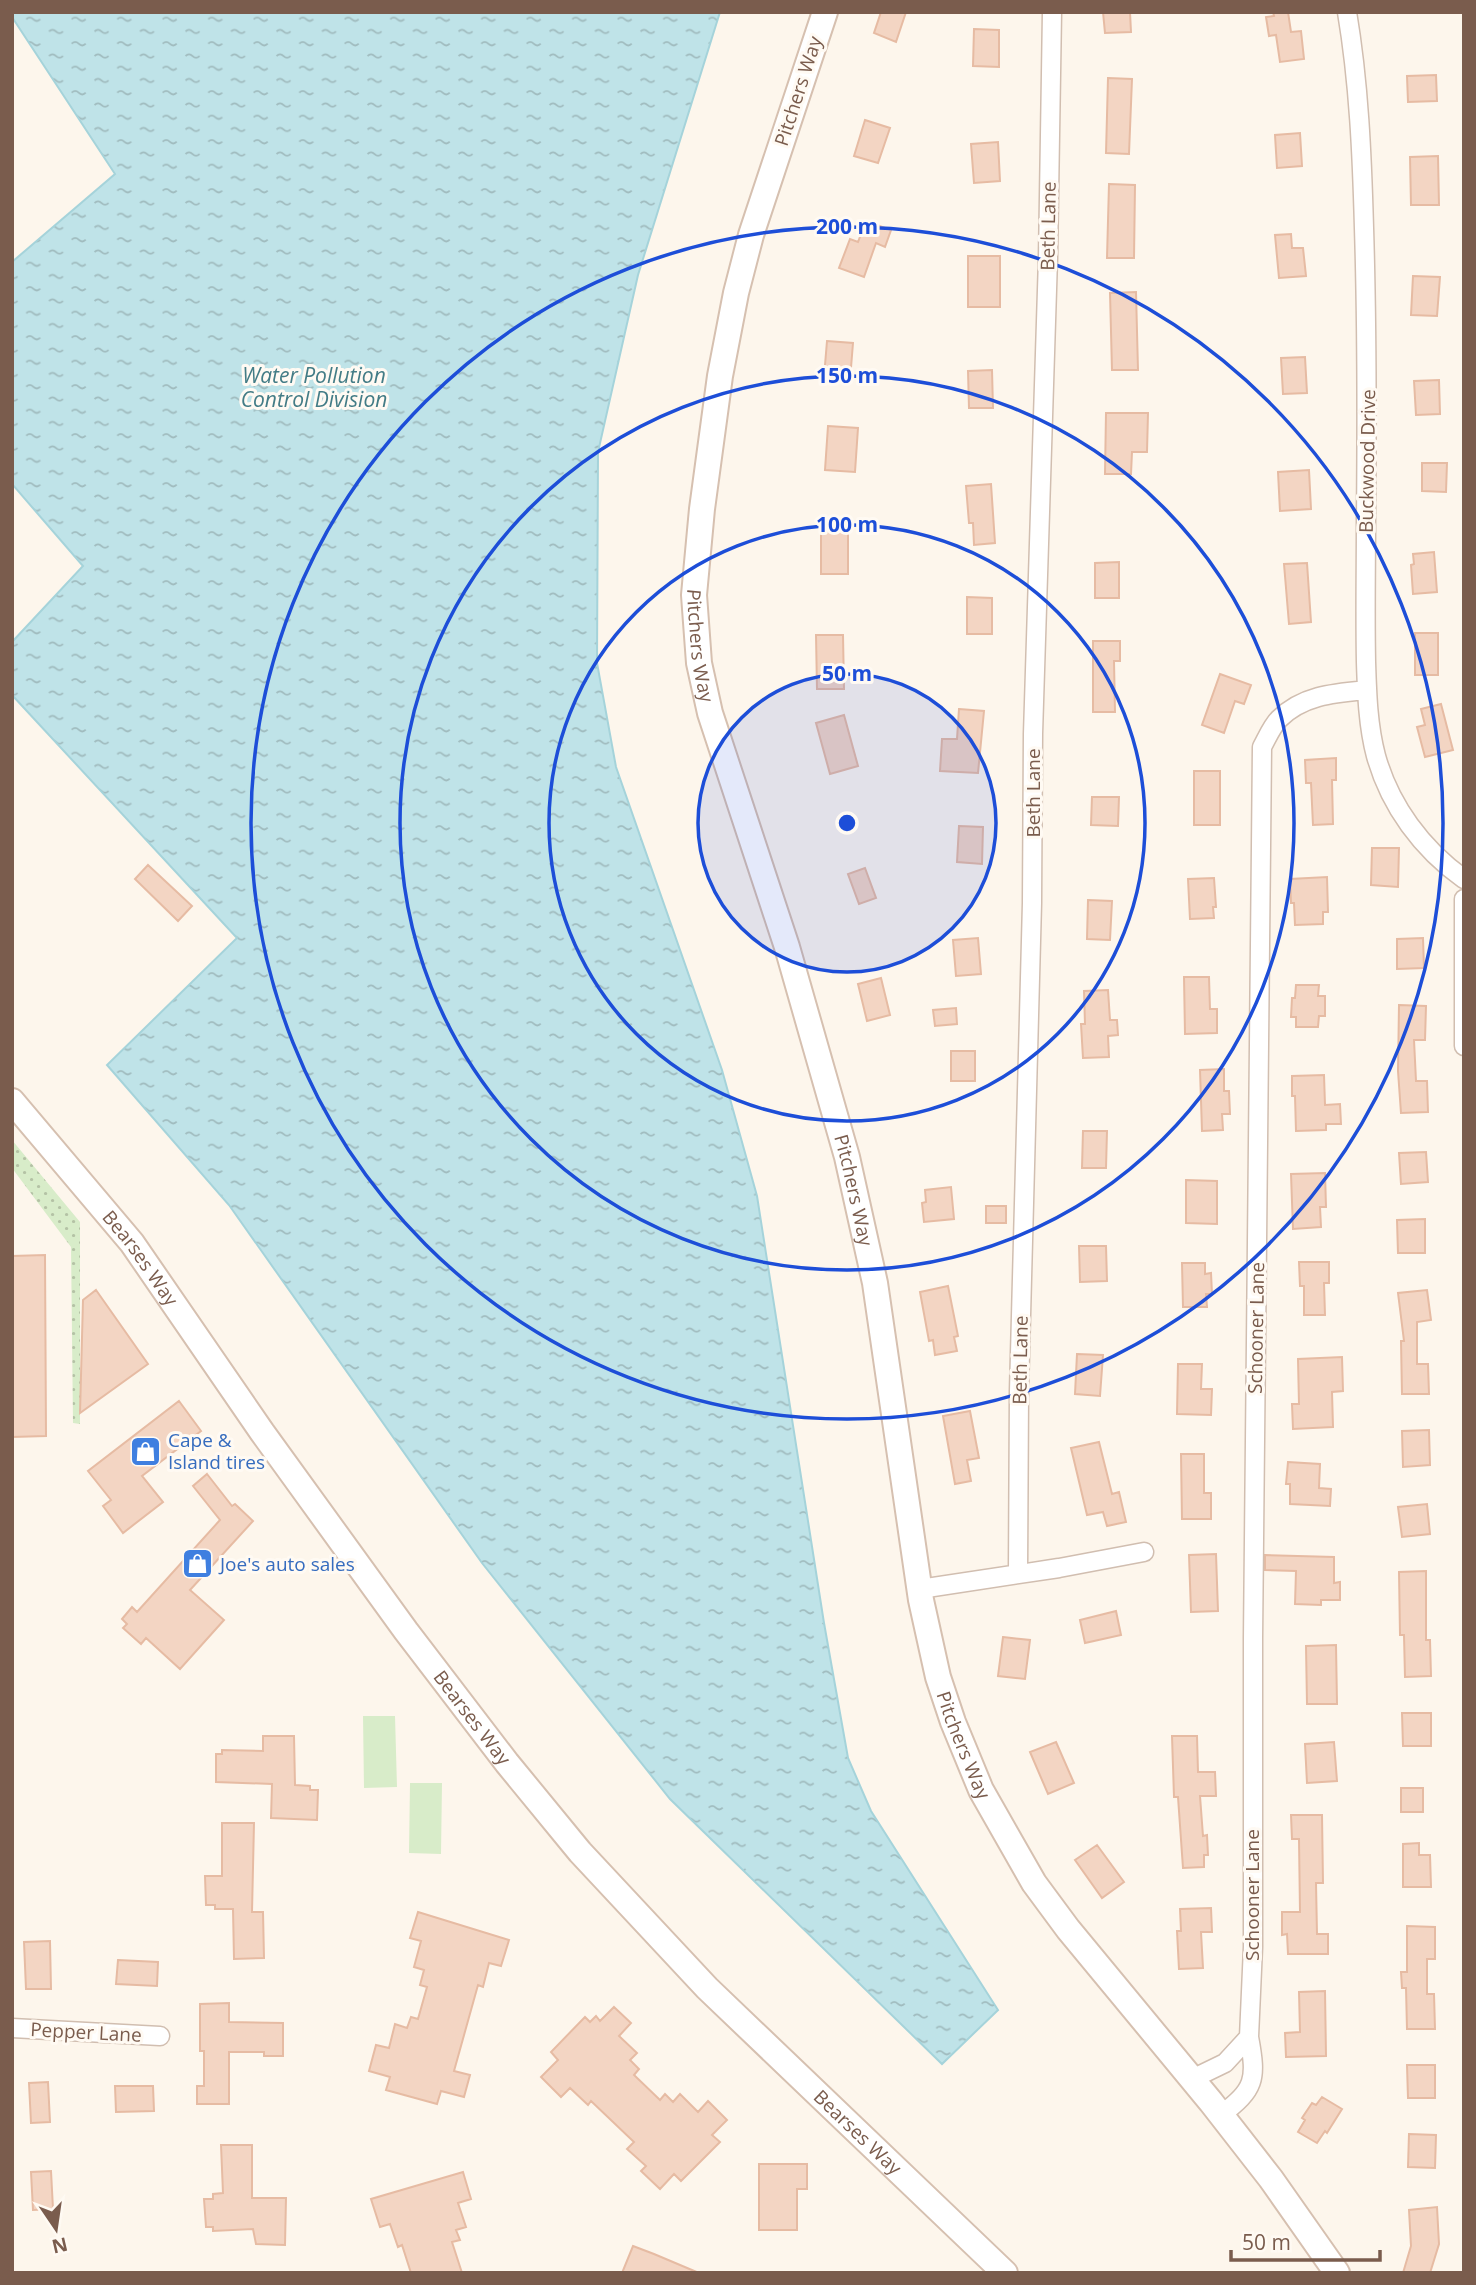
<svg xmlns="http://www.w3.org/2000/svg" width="1476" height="2285" font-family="'Open Sans',sans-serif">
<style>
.grass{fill:url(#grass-dots)}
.pitch{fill:#d8ecc9}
.water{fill:url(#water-ripples);stroke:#a5d3da;stroke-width:2}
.building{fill:#f3d5c3;stroke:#e6bba3;stroke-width:2}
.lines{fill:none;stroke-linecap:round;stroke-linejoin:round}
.street-casing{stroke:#d1beb0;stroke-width:21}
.secondary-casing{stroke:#d6c0b0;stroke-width:28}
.street{stroke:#fff;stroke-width:18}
.secondary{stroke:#fff;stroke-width:24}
.ring{fill:none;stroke:#1d4ed8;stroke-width:3.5}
.labels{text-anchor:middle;stroke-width:6;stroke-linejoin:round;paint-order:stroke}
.street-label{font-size:19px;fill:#7a5c4d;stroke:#fffaf3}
.shop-label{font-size:19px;fill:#366cbe;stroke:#fffaf3;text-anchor:start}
.water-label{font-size:21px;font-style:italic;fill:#437c86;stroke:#fffaf3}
.centre{fill:#1d4ed8;stroke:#fffaf3;stroke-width:3.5}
.ring-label{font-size:21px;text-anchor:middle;font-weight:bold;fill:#1d4ed8;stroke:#fffaf3;stroke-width:6;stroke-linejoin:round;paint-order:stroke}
</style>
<defs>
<pattern id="grass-dots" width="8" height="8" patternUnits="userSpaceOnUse" patternTransform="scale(1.75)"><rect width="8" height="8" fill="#d8ecc9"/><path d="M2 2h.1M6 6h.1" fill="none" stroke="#b4c2a5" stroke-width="1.8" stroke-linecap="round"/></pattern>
<pattern id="water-ripples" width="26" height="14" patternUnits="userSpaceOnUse" patternTransform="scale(1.75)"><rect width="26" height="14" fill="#bfe3e8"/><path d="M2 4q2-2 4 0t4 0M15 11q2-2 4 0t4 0" fill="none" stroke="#a0bbbe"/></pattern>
</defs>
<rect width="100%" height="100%" fill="#fdf6ec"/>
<!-- grass -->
<path class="grass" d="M12 1140 80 1222V1424L73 1423 71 1247 12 1168Z"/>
<!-- pitch -->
<path class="pitch" d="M363 1716H395L397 1787 364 1788Z
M410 1783H442L441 1854 409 1853Z"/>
<!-- water -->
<path class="water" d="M12 12H720L638 275 598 452 597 663 616 767 722 1070 757 1196 824 1623 848 1758 871 1811 998 2010 942 2064 670 1799 482 1563 229 1205 107 1065 237 938 12 695V642L83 566 12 484V262L115 174 12 17Z"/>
<!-- building -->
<path class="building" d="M881 12H906L896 42 874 33Z
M1103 12H1130L1131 32 1105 33Z
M1273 12H1288L1291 32 1301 31 1304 59 1280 62 1276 35 1269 36 1266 17 1274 16Z
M974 29 999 30V67L973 66Z
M1436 75 1437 101 1408 102 1407 76Z
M1108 78 1132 79 1129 154 1106 153Z
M865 120 890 128 878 163 854 156Z
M1300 133 1302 166 1277 168 1275 135Z
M998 142 1000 181 974 183 971 144Z
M1438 156 1439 205H1411L1410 157Z
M1109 184 1135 185 1134 258H1107Z
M866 221 891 230 885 247 876 243 864 277 839 268 850 239 858 242Z
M1291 234 1292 248H1303L1306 276 1279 278 1275 235Z
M968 256H1000V307H968Z
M1413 276 1440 277 1437 316 1411 315Z
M1136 292 1138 370H1112L1110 293Z
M827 341 853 343 850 380 824 377Z
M1305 357 1307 393 1283 394 1281 358Z
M992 370 993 408H969L968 371Z
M1439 380 1440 414 1416 415 1414 381Z
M1106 413H1148L1147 452H1132L1131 474H1105Z
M828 426 858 428 855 472 825 470Z
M1422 463H1447L1446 492 1422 491Z
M1309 470 1311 509 1280 511 1278 472Z
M991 484 995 543 974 545 973 523H969L966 486Z
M821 519H848V574H821Z
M1434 552 1437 592 1413 594 1411 565 1414 564 1413 554Z
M1119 562V598H1095V563Z
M1307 563 1311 622 1289 624 1284 564Z
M967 597 992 598V634H967Z
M1415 633H1438V675H1415Z
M816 635H843L844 689H817Z
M1093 641H1120V661H1114L1115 712H1093Z
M1220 674 1251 685 1244 704 1235 701 1224 733 1202 725Z
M1441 704 1453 750 1425 757 1417 727 1425 725 1421 709Z
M959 709 984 711 978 773 940 771 942 739H957Z
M844 715 858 766 830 774 816 723Z
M1336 758V780H1332L1333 824 1313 825 1311 783H1306L1305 760Z
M1194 771H1220V825H1194Z
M1092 797H1119L1118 826 1091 825Z
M959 826 983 827 982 864 957 862Z
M1372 848H1399L1398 887 1371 885Z
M148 865 192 906 178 921 135 879Z
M865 868 876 898 859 904 848 874Z
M1327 877 1328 912H1323V924L1295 925 1294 903H1291L1290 879Z
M1214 878 1216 907H1213L1214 918 1190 919 1188 879Z
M1088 900 1112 901 1110 940 1087 939Z
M978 938 981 974 956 976 953 940Z
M1423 938 1424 968 1397 969V939Z
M1184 977H1209L1210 1009H1217V1033L1185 1034Z
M881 978 890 1015 867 1021 858 984Z
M1296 985H1319L1318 996H1325V1016H1319L1318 1027H1296V1017H1291L1292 998H1295Z
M1108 990 1110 1020H1117L1118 1035 1108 1036 1109 1057 1083 1058 1081 1024H1085L1084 991Z
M1399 1005 1426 1006 1425 1040H1414L1416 1081H1427L1428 1112 1401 1113 1398 1071Z
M956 1008 957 1024 935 1026 933 1010Z
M951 1051H975V1081H951Z
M1224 1069V1091H1229L1230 1114H1222L1223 1130 1202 1131 1200 1070Z
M1324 1075 1325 1105 1340 1104 1341 1124H1326V1130L1296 1131 1295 1096H1292V1076Z
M1083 1131H1107L1106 1168H1082Z
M1426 1152 1428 1182 1401 1184 1399 1153Z
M1325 1173 1326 1207H1320L1321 1227 1293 1229 1291 1174Z
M1186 1180 1217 1181V1224L1186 1223Z
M951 1187 954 1219 924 1222 922 1203 926 1202 925 1190Z
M986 1206H1006V1223H986Z
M1425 1219V1253H1398L1397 1220Z
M1079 1246H1106L1107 1281 1080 1282Z
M45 1255 46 1436 12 1437V1256Z
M1299 1262H1329V1283H1324L1325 1315H1304V1286H1300Z
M1182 1263H1205V1274L1211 1273 1212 1294H1206L1207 1307H1183Z
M948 1286 958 1336 954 1337 957 1351 935 1355 933 1340 929 1341 920 1292Z
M96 1290 148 1364 80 1413 83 1300Z
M1427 1290 1431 1320 1417 1322V1364H1428L1429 1394H1402L1401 1341H1404L1398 1293Z
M1077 1354 1103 1355 1100 1396 1075 1394Z
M1342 1357 1343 1391 1332 1392 1333 1427 1293 1429 1292 1404H1299L1298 1359Z
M1178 1364H1202L1201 1389H1212L1211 1415 1177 1414Z
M179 1401 201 1431 142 1476 163 1502 123 1533 103 1506 111 1500 88 1471Z
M970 1411 979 1458 967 1460 971 1481 955 1484 943 1416Z
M1429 1430 1430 1465 1403 1467 1402 1431Z
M1099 1442 1112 1494 1119 1492 1126 1522 1107 1526 1103 1512 1087 1515 1071 1448Z
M1181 1454H1204V1493H1211V1519H1182Z
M1288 1462 1320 1464 1319 1488 1331 1489 1330 1506 1290 1504V1484H1286Z
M207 1474 232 1506 235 1504 253 1521 190 1590 224 1620 180 1669 146 1638 141 1644 123 1628 127 1624 122 1619 132 1607 137 1612 220 1520 193 1486Z
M1427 1504 1430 1534 1402 1537 1398 1507Z
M1216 1554 1218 1611 1191 1612 1189 1555Z
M1265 1555 1334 1557V1583L1340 1582V1600H1321V1605L1295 1604 1296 1571 1265 1570Z
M1426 1571V1640H1430L1431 1676 1405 1677 1404 1635H1400L1399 1572Z
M1116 1611 1121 1635 1085 1643 1080 1620Z
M1003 1637 1030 1640 1025 1679 998 1676Z
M1336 1645 1337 1704H1307L1306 1646Z
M1402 1713H1431V1746H1403Z
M263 1736H294L295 1785 310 1786V1790H318L317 1820 271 1818 272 1784 216 1782V1754H222V1750L263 1751Z
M1172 1736H1197L1198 1772H1215L1216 1796H1200L1203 1836 1207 1835 1208 1855H1204V1867L1183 1868 1178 1797H1174Z
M1056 1742 1074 1783 1048 1794 1030 1752Z
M1334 1742 1337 1781 1307 1783 1305 1744Z
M1401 1788H1423V1812H1401Z
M1291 1815H1322L1323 1883H1316L1317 1934H1328V1954H1288L1287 1934 1282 1935V1912H1300L1299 1839H1292Z
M222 1823H254L252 1912H263L264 1958 234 1959 233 1909H215V1905H206L205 1876H222Z
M1419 1843V1855H1430L1431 1887H1403V1844Z
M1097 1845 1124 1882 1102 1898 1075 1860Z
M1211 1908 1212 1932H1201L1203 1968 1179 1969 1177 1931H1181L1180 1909Z
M418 1912 509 1940 501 1966 489 1963 483 1987 478 1985 454 2071 470 2075 464 2097 441 2091 437 2104 386 2090 390 2077 369 2071 376 2045 389 2048 395 2024 407 2028 411 2017 418 2019 427 1987 420 1985 424 1970 414 1967 421 1941 410 1938Z
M1407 1926 1435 1927V1959H1427V1994H1434L1435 2029H1407L1406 1988H1402L1401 1972H1407Z
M50 1941 51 1989H26L24 1942Z
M118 1960 158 1962 157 1986 116 1984Z
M1325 1991 1326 2056 1286 2057 1285 2033 1300 2032 1299 1992Z
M229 2003V2022L283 2023V2056H264V2052H229V2104H197V2086H204V2051H200V2004Z
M614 2007 631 2023 619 2036 637 2053 630 2060 639 2069 634 2075 660 2100 665 2094 673 2102 680 2094 698 2112 708 2101 727 2120 712 2135 720 2142 681 2181 674 2174 660 2189 641 2171 646 2166 627 2149 634 2142 591 2101 588 2105 570 2088 561 2097 541 2077 558 2060 551 2052 585 2017 590 2022 596 2016 600 2021Z
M1407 2065H1435V2098H1408Z
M48 2082 50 2122 31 2123 29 2083Z
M115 2086H153L154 2111 116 2112Z
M1322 2097 1342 2109 1327 2133 1325 2131 1317 2143 1298 2132 1305 2120 1302 2118 1312 2103 1316 2105Z
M1409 2134 1436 2135 1435 2168 1408 2167Z
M221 2145H252V2198H286L285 2245 256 2244 253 2229 213 2231V2227H206L204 2199H213V2194L223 2193Z
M759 2164H807V2189H797V2230H759Z
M51 2171 53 2209 33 2210 31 2172Z
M463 2172 471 2199 458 2203 466 2227 456 2230 460 2240 452 2242 462 2273H411L402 2245 398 2247 390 2224 380 2227 371 2199Z
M1437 2207 1439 2244 1430 2273H1403L1411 2246 1409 2210Z
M633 2246 654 2254 699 2273H622Z"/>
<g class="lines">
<defs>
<path id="street" d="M1347 12C1359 83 1362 156 1364 228 1367 325 1367 422 1366 519 1366 567 1365 614 1366 662 1367 694 1368 726 1376 756 1390 806 1422 849 1464 879
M1464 899V1046
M1018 1574 1019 1391 1032 903 1033 734 1048 258 1052 12
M920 1589 1059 1568 1144 1552
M12 2028 160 2036
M1249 2037 1253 1947V1639L1262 747C1267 738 1272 726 1279 719 1303 695 1335 693 1367 690
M1192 2079 1225 2063 1249 2037C1257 2080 1255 2089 1221 2115"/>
<g id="secondary">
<path id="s1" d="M825 12 751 235 736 293 720 376 702 509 694 595 699 663 710 713 787 947 847 1157 875 1283 921 1600 938 1677 953 1722 981 1790 1034 1883 1068 1929 1211 2102 1271 2179 1337 2273"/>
<path id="s2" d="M12 1101 132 1243 262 1432 406 1631 507 1763 580 1852 707 1988 1005 2273"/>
</g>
</defs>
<!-- street casing -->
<use href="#street" class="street-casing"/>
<!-- secondary casing -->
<use href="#secondary" class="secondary-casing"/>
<!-- street -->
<use href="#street" class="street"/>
<!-- secondary -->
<use href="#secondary" class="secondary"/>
</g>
<!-- distance rings -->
<circle cx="847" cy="823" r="149" fill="#1d4ed8" fill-opacity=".12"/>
<g class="ring">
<circle cx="847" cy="823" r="149"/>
<circle cx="847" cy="823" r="298"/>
<circle cx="847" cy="823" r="447"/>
<circle cx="847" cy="823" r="596"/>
</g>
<!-- icons -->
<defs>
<symbol id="shop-square" viewBox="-11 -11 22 22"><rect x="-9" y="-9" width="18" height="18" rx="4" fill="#3f7fe0" stroke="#fffaf3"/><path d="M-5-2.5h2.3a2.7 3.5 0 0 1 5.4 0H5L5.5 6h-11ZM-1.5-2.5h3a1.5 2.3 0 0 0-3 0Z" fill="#fff"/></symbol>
</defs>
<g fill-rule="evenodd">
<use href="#shop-square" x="128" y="1434" width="35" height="35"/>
<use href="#shop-square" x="180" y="1546" width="35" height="35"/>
</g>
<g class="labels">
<!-- street labels -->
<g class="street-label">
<text transform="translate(798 91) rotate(-72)" y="7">Pitchers Way</text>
<text transform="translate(1048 226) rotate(-89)" y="7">Beth Lane</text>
<text transform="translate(1367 461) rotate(-89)" y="7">Buckwood Drive</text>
<text dy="7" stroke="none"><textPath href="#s1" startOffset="651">Pitchers Way</textPath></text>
<text transform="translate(1033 793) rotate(-90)" y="7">Beth Lane</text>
<text dy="7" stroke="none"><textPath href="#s1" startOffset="1218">Pitchers Way</textPath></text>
<text dy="7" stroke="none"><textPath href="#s2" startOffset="203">Bearses Way</textPath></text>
<text transform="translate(1256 1328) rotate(-89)" y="7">Schooner Lane</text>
<text transform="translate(1020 1360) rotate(-89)" y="7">Beth Lane</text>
<text dy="7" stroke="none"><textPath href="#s2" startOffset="770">Bearses Way</textPath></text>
<text dy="7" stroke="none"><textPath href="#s1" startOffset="1785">Pitchers Way</textPath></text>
<text transform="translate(1252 1895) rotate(-90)" y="7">Schooner Lane</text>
<text transform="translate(86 2032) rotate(3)" y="7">Pepper Lane</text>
<text dy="7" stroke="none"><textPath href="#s2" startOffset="1337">Bearses Way</textPath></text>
</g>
<!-- shop labels -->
<g class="shop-label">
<text x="168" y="1447">Cape &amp;<tspan x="168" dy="22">Island tires</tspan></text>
<text x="220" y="1571">Joe's auto sales</text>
</g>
<!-- water labels -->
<g class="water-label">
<text x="314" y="383">Water Pollution<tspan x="314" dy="24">Control Division</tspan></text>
</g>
</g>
<circle cx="847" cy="823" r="10" class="centre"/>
<g class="ring-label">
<text x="847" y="234">200 m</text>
<text x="847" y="383">150 m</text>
<text x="847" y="532">100 m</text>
<text x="847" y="681">50 m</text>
</g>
<!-- border -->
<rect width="1476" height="2285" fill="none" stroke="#7a5c4d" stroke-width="28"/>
<!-- north arrow -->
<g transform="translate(56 2229) rotate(167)" stroke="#fffaf3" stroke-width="5" paint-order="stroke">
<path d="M0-5L12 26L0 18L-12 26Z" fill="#7a5c4d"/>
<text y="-10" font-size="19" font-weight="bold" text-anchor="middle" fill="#7a5c4d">N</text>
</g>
<!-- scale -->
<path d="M1231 2250v10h149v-10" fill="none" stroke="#7a5c4d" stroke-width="3.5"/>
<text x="1242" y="2250" font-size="21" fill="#7a5c4d" stroke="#fffaf3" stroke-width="5" paint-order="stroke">50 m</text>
</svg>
